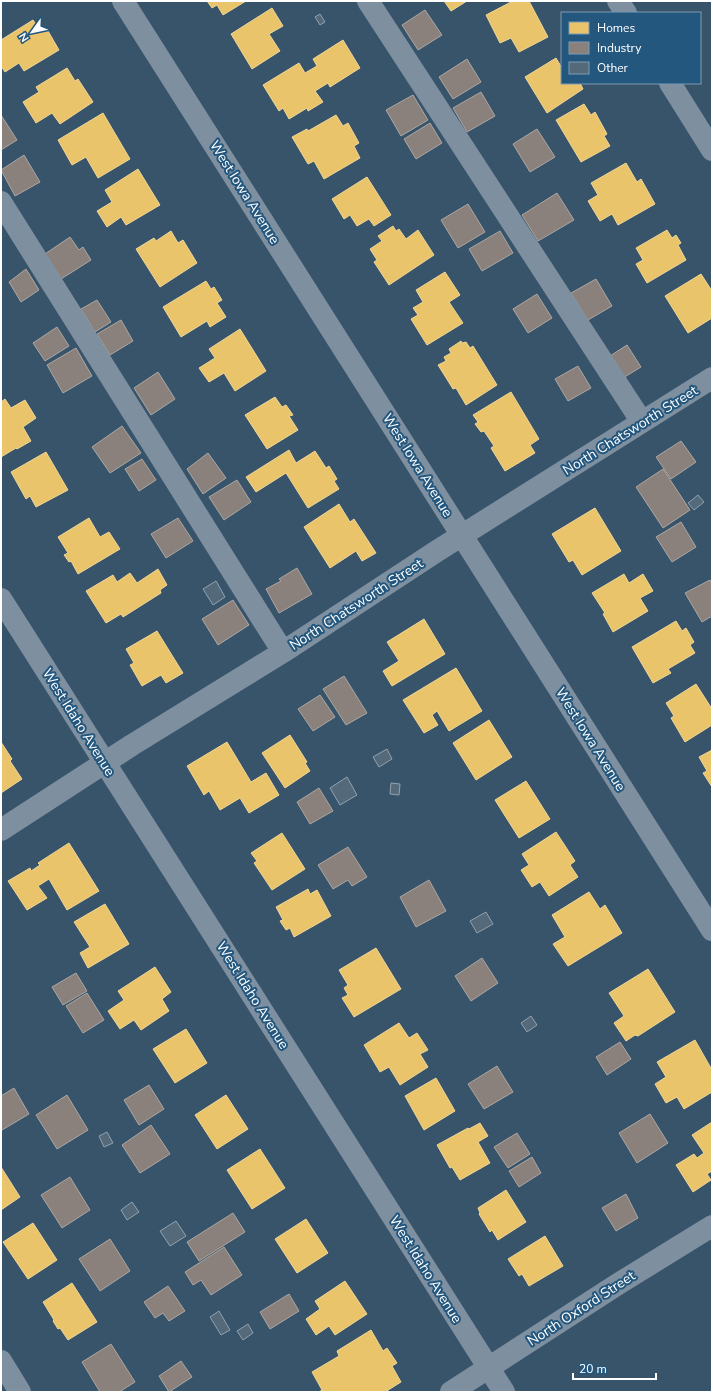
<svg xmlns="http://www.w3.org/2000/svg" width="713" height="1393" font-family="'Nunito Sans',sans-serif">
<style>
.homes{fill:#e9c46a;stroke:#f0d697}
.industry{fill:#8a817c;stroke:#ada7a3}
.building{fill:#546a7b;stroke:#91a2af}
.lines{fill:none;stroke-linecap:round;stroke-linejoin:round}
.minor{stroke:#7e90a0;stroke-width:22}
.labels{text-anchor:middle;stroke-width:4;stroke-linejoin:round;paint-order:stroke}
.street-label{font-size:14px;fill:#fff;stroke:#24577e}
</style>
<rect width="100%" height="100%" fill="#38546a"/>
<!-- homes -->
<path class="homes" d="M207 1H246L223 15 217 5 212 8Z
M444 1H467L451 11Z
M513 1H529L548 37 519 52 511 38 500 43 486 15Z
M272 8 283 26 269 34 280 51 252 69 231 34Z
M33 20 40 30 44 28 47 32 48 31 59 50 24 71 19 63 5 72 1 66V40Z
M343 40 360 68 330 87 328 83 315 91 323 102 308 111 307 108 289 119 283 108 279 111 263 85 299 63 305 73 317 66 313 59Z
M556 58 562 68V83H580L583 89 547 113 525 77Z
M67 68 75 81 78 79 93 102 60 124 52 113 36 123 23 102 39 92 36 87Z
M584 104 591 115 595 112 607 134 604 136 610 146 581 162 556 120Z
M103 113 130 159 98 178 86 157 72 165 58 140Z
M336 115 343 126 348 123 359 143 354 146 360 158 324 179 314 161 308 164 292 137 307 129 308 131Z
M626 163 637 182 641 179 655 204 618 225 612 214 600 221 588 201 598 195 591 183Z
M138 169 160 205 126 225 121 217 107 227 97 211 112 202 105 190Z
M367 177 391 215 374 226 369 219 357 226 350 215 344 219 332 199Z
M393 226 396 231 399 229 406 239 418 230 434 255 389 285 374 262 377 260 370 249 382 241 378 236Z
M667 230 672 238 676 235 681 243 678 245 686 260 647 283 636 264 643 260 636 248Z
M171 231 178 243 183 240 197 263 160 287 136 249 154 238 156 241Z
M445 272 460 295 449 302 463 323 427 345 411 319 418 315 413 308 423 302 416 290Z
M701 274 712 291V318L688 333 665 296Z
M206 281 211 289 214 287 222 300 217 303 226 317 210 327 207 321 181 337 163 307Z
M240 329 266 371 235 391 224 373 209 382 199 368 215 358 209 349Z
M461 341 462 343 466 342 470 348 473 346 497 385 466 405 456 388 453 389 438 365 446 361 444 357 451 353 449 349Z
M511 392 539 439 530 445 535 453 505 471 491 448 494 446 484 431 481 432 475 424 478 422 473 415Z
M275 397 282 407 286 405 293 415 289 416 298 430 267 449 245 415Z
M5 399 11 408 25 400 36 418 23 427 31 441 17 449 16 448 1 457V402Z
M289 450 296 463 315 451 326 468 329 466 337 479 334 481 339 489 308 508 286 473 256 492 246 477Z
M46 452 68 490 36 507 30 496 26 499 11 472Z
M339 504 350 522 354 519 376 553 362 561 356 551 330 568 304 527Z
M595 508 621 551 582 575 573 560 569 562 552 534Z
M89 518 100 537 109 532 120 549 78 574 71 561 69 562 64 555 68 553 58 537Z
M158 569 167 585 160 590 161 593 123 617 121 614 106 623 86 591 113 575 117 582 130 573 137 583Z
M624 574 629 583 643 574 653 591 640 598 648 611 613 632 603 614 605 613 592 593Z
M424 619 445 654 392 686 383 671 399 661 387 642Z
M676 621 682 631 686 628 694 642 690 645 695 653 668 669 671 673 653 683 632 647Z
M157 631 183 673 166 683 161 675 142 686 130 665 134 663 126 649Z
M456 668 482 711 449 731 437 711 432 715 438 725 424 733 403 700Z
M696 684 712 709V725L685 742 671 718 674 716 666 703Z
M489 720 512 757 476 780 453 743Z
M290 735 307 762 305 763 310 771 285 788 262 753Z
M1 742 12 759 10 761 22 779 1 793Z
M227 742 251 782 266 773 279 795 249 813 240 798 220 810 209 791 204 795 187 766Z
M712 750V787L703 773 707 771 699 757Z
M526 781 550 819 519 838 495 800Z
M556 832 575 861 570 865 578 877 549 896 540 882 532 887 521 870 529 865 522 854Z
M282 833 305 869 272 890 254 863 257 861 251 853Z
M69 843 99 891 67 910 49 879 38 886 47 898 27 910 8 881 30 868 31 871 40 865 38 863Z
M308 889 310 894 317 890 331 916 294 937 290 928 286 930 280 921 283 920 276 907Z
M589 892 600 909 605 905 622 933 568 966 553 944 565 937 552 915Z
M105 904 129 944 88 968 80 953 90 947 74 922Z
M376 948 401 989 354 1017 342 998 348 995 344 988 348 985 339 970Z
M155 967 171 992 162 999 169 1011 141 1030 134 1020 120 1029 108 1011 124 1000 118 991Z
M648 969 675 1012 638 1036 635 1035 626 1041 614 1023 624 1016 609 993Z
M399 1023 409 1038 417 1033 428 1050 420 1054 428 1067 400 1085 389 1067 380 1072 364 1045Z
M186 1029 207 1063 175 1083 153 1049Z
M695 1040 712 1070V1092L684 1109 677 1097 666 1103 655 1084 666 1077 657 1062Z
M436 1078 455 1111 424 1130 405 1096Z
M226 1095 248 1129 217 1149 195 1115Z
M712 1122V1171L707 1174 711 1180 693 1192 676 1165 694 1154 697 1158 704 1153 692 1135Z
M480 1123 488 1136 478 1142 490 1163 460 1180 452 1167 450 1168 437 1145 468 1128 469 1129Z
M260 1149 285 1188 252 1209 227 1170Z
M1 1167 20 1197 1 1210Z
M506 1190 526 1222 498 1240 492 1230 490 1232 479 1214 480 1213 478 1208Z
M306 1219 328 1253 297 1273 275 1239Z
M33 1223 57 1260 28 1279 3 1242Z
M545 1236 563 1266 529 1286 522 1274 519 1276 508 1259Z
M345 1281 367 1314 335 1335 329 1326 316 1335 306 1319 320 1309 315 1301Z
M72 1283 97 1322 68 1340 60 1328 58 1329 53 1321 54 1320 43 1302Z
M371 1330 383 1351 387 1348 397 1363 392 1366 401 1382 385 1392H319L322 1390 312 1372 339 1356 337 1351Z"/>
<!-- industry -->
<path class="industry" d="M425 10 442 35 418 50 402 25Z
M467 59 481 82 453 99 439 77Z
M481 92 495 116 467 132 453 108Z
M413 95 428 120 401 136 386 110Z
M1 115 17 140 1 150Z
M430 123 442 143 416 159 404 139Z
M537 129 555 157 530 172 513 144Z
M24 155 40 182 15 196 1 170Z
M557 193 574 220 538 241 522 215Z
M468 204 485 232 458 248 441 220Z
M500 231 513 253 482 271 469 249Z
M70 237 79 250 83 247 91 260 61 279 45 254Z
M26 269 39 290 21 302 9 282Z
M596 279 612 306 588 320 571 293Z
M537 294 552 318 528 333 513 309Z
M97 300 111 322 95 332 81 309Z
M121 320 133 341 110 355 97 334Z
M57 327 69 346 45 361 33 343Z
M627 345 641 367 623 378 610 356Z
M76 348 92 376 63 393 47 365Z
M578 366 591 388 568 401 555 379Z
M158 372 175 399 151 415 134 388Z
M122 426 141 453 110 473 92 447Z
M681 441 696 462 671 479 656 457Z
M208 453 226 478 203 494 187 469Z
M142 459 156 480 139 491 125 469Z
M663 469 690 510 663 528 636 487Z
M237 480 251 502 224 520 209 497Z
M178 518 193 541 166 558 151 534Z
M681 522 696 547 672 562 656 537Z
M297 568 312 594 279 613 266 589 281 581 279 579Z
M710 580 712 584V616L702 622 685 593Z
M233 600 249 625 218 645 202 619Z
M344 676 367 713 346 725 323 689Z
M320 695 335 717 313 731 298 709Z
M319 788 333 811 310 824 297 802Z
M348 847 367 877 352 886 348 880 333 889 318 865Z
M429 880 446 911 416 927 400 897Z
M482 958 498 983 471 1001 455 976Z
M76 973 87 991 63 1005 52 987Z
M87 993 104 1020 83 1033 66 1006Z
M620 1042 631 1059 607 1075 596 1057Z
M497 1066 513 1092 484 1109 468 1084Z
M149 1085 164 1109 139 1125 124 1100Z
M14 1088 29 1114 2 1130 1 1128V1096Z
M67 1095 88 1130 57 1149 36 1115Z
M650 1114 668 1143 637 1163 619 1133Z
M151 1125 170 1154 140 1173 122 1145Z
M517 1133 530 1154 508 1168 494 1147Z
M532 1157 541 1173 519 1187 509 1171Z
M70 1177 90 1210 62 1228 41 1195Z
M626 1194 638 1218 616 1231 602 1208Z
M233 1213 245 1232 199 1261 187 1242Z
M110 1239 130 1271 100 1291 79 1259Z
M224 1247 242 1275 211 1295 201 1280 193 1285 185 1272Z
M168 1286 185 1311 169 1321 163 1313 155 1318 144 1302Z
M289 1294 299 1311 270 1329 260 1312Z
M111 1344 135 1382 119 1392H100L82 1362Z
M181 1361 192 1377 169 1392 159 1376Z"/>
<!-- building -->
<path class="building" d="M320 14 325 22 320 25 315 17Z
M698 495 704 502 694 510 688 503Z
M216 581 225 597 213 605 203 589Z
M387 749 392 759 379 767 373 757Z
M347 777 357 795 340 805 330 788Z
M391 783 400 784 399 795 390 794Z
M486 912 493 924 477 933 470 921Z
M531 1016 537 1025 527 1032 521 1023Z
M107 1132 113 1143 104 1147 99 1136Z
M132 1202 139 1212 127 1220 121 1210Z
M176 1221 186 1236 170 1246 160 1231Z
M219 1311 230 1330 221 1335 210 1317Z
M248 1324 253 1333 243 1340 237 1331Z"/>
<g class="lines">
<!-- minor -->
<path class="minor" d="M123 1 712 930
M368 1 642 422
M618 1 626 13
M670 83 712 150
M1 202 283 652
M1 599 504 1392
M1 830 132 745 283 652 437 551 712 378
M1 1361 20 1392
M451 1392 618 1284 712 1226"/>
</g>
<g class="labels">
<!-- street labels -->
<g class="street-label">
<text transform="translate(245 192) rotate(58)" y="5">West Iowa Avenue</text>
<text transform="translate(630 430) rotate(-32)" y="5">North Chatsworth Street</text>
<text transform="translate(418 465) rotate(58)" y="5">West Iowa Avenue</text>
<text transform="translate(356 604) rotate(-33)" y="5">North Chatsworth Street</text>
<text transform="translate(79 722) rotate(58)" y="5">West Idaho Avenue</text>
<text transform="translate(591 739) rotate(58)" y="5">West Iowa Avenue</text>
<text transform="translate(253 995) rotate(58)" y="5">West Idaho Avenue</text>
<text transform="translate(426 1269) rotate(58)" y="5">West Idaho Avenue</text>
<text transform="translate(581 1308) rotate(-33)" y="5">North Oxford Street</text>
</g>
</g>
<!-- border -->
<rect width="713" height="1393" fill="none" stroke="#ffffff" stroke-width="4"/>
<!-- legend -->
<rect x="561" y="12" width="140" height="72" fill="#24577e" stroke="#7c9ab2"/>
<rect x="569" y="22" width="20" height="12" fill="#e9c46a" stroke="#7c9ab2"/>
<text x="597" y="32" font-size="12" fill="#ffffff">Homes</text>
<rect x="569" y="42" width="20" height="12" fill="#8a817c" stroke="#7c9ab2"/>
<text x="597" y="52" font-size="12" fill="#ffffff">Industry</text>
<rect x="569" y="62" width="20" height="12" fill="#546a7b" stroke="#7c9ab2"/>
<text x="597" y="72" font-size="12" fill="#ffffff">Other</text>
<!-- north arrow -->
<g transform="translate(32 32) rotate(237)" stroke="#24577e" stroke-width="3" paint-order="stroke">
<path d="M0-3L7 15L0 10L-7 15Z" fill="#ffffff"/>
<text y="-6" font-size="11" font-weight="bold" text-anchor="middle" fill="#ffffff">N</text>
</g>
<!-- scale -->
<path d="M573 1373v6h83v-6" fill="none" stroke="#ffffff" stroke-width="2"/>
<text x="579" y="1373" font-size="12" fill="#ffffff" stroke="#24577e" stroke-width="3" paint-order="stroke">20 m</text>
</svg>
